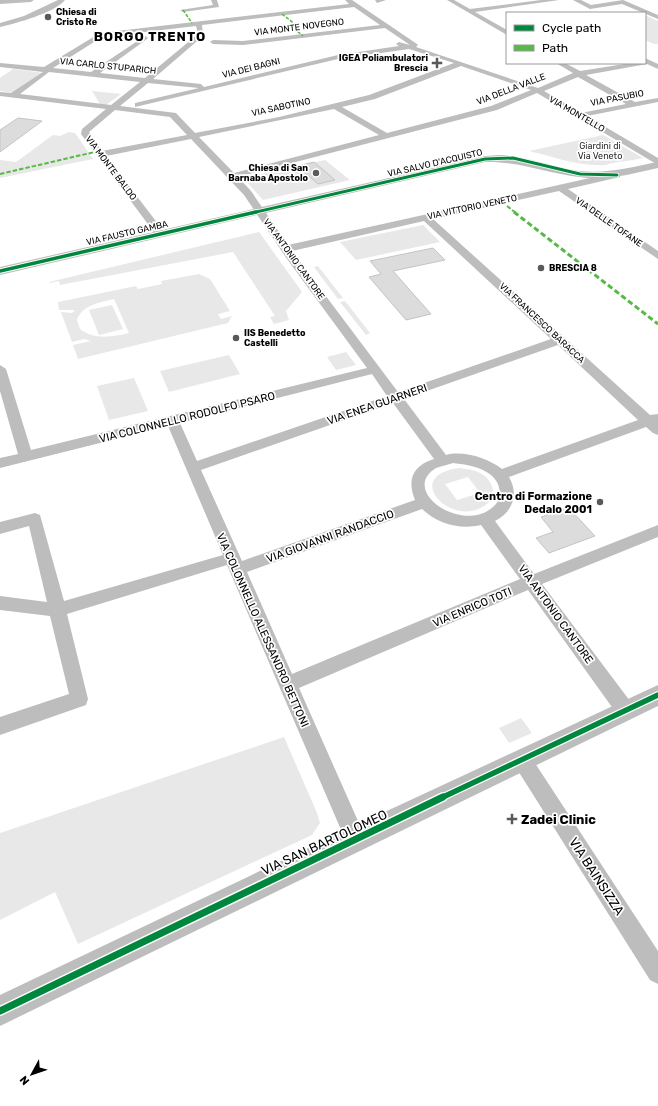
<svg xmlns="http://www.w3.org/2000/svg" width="658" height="1106" font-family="Rubik,sans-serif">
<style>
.green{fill:#e8e8e8;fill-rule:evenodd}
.building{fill:#dcdcdc;stroke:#c4c4c4}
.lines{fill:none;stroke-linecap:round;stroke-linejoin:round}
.minor{fill:#bdbdbd;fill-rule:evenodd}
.tertiary{fill:#bdbdbd;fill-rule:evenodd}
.quiet-far2{stroke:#58b947;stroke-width:1.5;stroke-dasharray:3.5 1.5;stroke-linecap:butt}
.quiet-far1{stroke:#58b947;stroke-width:2;stroke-dasharray:4.5 2;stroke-linecap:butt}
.quiet{stroke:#58b947;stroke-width:3;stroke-dasharray:5.5 3;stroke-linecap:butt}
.cycleway-far3-casing{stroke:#fff;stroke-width:4.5}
.cycleway-far2-casing{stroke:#fff;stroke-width:5.5}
.cycleway-far1-casing{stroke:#fff;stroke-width:8}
.cycleway-casing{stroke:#fff;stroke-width:10}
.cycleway-far3{stroke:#00873e;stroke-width:3}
.cycleway-far2{stroke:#00873e;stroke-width:3.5}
.cycleway-far1{stroke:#00873e;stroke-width:5.5}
.cycleway{stroke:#00873e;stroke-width:7}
.poi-dot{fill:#595959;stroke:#fff;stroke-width:1.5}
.labels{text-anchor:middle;stroke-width:3.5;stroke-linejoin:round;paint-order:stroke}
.far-poi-label{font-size:9px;font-weight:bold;fill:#000;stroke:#fff;text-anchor:start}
.far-street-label{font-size:9px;fill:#000;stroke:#fff}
.far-park-label{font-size:9px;fill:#2d2d2d;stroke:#fff}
.street-label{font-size:11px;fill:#000;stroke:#fff}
.poi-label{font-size:11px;font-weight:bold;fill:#000;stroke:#fff;text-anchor:end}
.far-district-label{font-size:13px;font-weight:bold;letter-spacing:1px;fill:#000;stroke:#fff}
.near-poi-label{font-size:13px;font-weight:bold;fill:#000;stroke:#fff;text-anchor:start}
.near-street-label{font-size:13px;fill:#000;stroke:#fff}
</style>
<rect width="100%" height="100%" fill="#fff"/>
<!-- green -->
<path class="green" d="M647 16 658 21V44H654L645 40V17Z
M13 69 44 73 14 93 0 91V78Z
M92 91 121 94 106 105 100 104Z
M69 132 75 133 93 159 0 178V160L16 162 53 135 60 136Z
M603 135 643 158C631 161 620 161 608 164L607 165C579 167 556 157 529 151Z
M325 160 350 180 263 200 247 182 248 178 275 170 278 173 299 169 297 166Z
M423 225 440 242 356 260 340 242Z
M259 232 302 292 286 311 289 320 274 324 270 317 275 316 233 252 60 285 59 281 50 283 49 282Z
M318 266 343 298 338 299 314 267Z
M199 274 210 279 230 311 218 314 221 319 232 316 228 323 78 359 73 345 91 341 84 339 72 342 61 312 72 313 75 310H59L58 302 136 286 138 289 162 284 161 281ZM114 299 129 333C112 337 94 340 80 329L77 320C82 305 101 302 114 299Z
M345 301 370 333 366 335 340 302Z
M112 305 123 329 99 335 89 310Z
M346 352 356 365 336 370 327 357Z
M229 355 240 374 169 392 160 371Z
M134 378 148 411 109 420 97 386Z
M459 468C466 469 473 469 480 473 494 480 498 497 484 506 451 528 401 476 459 468ZM468 477 480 493 457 500 445 484Z
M521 718 532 733 509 743 499 728Z
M284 737 317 813 320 823 312 835 78 944 55 892 0 920V833Z"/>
<!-- building -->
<path class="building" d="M18 118 42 121 0 152V130Z
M314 162 335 180 318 184 297 166Z
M433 248 445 260 393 271 431 314 406 320 369 277 381 274 370 261Z
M568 507 595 536 549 553 536 538 553 532 541 517Z"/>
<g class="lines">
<!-- minor -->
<path class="minor" d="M0 0H34L31 2 0 4Z
M58 0H65C54 13 17 23 0 27V23L24 16Z
M211 0H217L219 7 183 12 180 10 213 5Z
M345 0H352L417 44 418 45 416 47 538 88 573 73 556 63H565L580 71 631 63H645V58L658 64V69L647 64 586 75 635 102 658 98V102L587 116 658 158V165L537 93 497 110 238 177 251 191 288 245 617 172 620 173V177L568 189 658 251V259L559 191 433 219 650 415 658 414V435L653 433 646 427 509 477C519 494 513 512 495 521L534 574 658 525V537L542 584 633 705 635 711 633 717 626 719 619 717 528 590 299 688 366 839 362 846 355 849 348 846 227 565 67 614 88 699 86 705 0 735V717L69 694 50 616 0 610V596L47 602 29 526 0 534V522L35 513 40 515 64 601 223 555 168 426 0 468V458L18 454 0 391V365L6 369 31 450 367 368 287 259 244 195 191 139 106 156 165 233 164 235H156L81 134 82 129 106 109 0 96V92L11 93 43 72 0 67V63L44 67 100 33 349 4ZM354 7 380 25 243 41 213 40 210 42 213 44 243 45 385 28 410 45 399 42 396 44 399 46 338 55 204 87 201 84 153 79 203 36 202 25ZM196 26 198 34 145 78 100 73 147 39 148 38 145 36 91 72 53 68 102 37ZM409 49 454 63 369 95 279 117 195 133 176 113 120 106 148 83 199 88 135 103V107L338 59ZM461 66 531 90 491 106 387 133 342 107 375 99ZM49 72 140 82 111 105 20 94ZM578 77 626 104 581 113 544 91ZM334 109 379 135 234 173 199 137ZM115 110 170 117 187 135 102 151 89 132ZM424 221 551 339 398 392 292 251ZM558 345 638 420 502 469C488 458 463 450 446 455L404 399ZM372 374 387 396 197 461 180 423ZM393 403 434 459C412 466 407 480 415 500L242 561 201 470ZM453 463C472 465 499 470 500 493 500 501 495 506 489 510 458 531 400 490 436 468 441 466 448 465 453 463ZM422 509C438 524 460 530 481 525L520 579 292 674 247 572Z
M375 0H386L377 3Z
M447 0H454L470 9 541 0H559L475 12 507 30V35Z
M573 0H581L591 5 623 0 658 15V19L622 4 590 9Z
M522 751 529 754 658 951V984L650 980 515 766 512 760 515 754Z"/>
<!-- tertiary -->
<path class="tertiary" d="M498 155C526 156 551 167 579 171 606 174 632 167 658 162V168C632 174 605 181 579 177 547 173 518 161 485 162L0 275V267L485 156Z
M658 685V706L0 1026V995L346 830Z"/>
<!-- quiet-far2 -->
<path class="quiet-far2" d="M183 10 192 23
M282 14 296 25V30L303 36"/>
<!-- quiet-far1 -->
<path class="quiet-far1" d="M0 174 99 151
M507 206 516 213"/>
<!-- quiet -->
<path class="quiet" d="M514 212 658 324"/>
<defs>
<path id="cycleway-far3" d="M252 213 485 159 513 158 580 174 617 175"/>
<path id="cycleway-far2" d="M0 271 256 212"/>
<path id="cycleway-far1" d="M441 798 658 695"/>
<path id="cycleway" d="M0 1011 443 797"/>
</defs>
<!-- cycleway-far3 casing -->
<use href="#cycleway-far3" class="cycleway-far3-casing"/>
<!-- cycleway-far2 casing -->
<use href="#cycleway-far2" class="cycleway-far2-casing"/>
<!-- cycleway-far1 casing -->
<use href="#cycleway-far1" class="cycleway-far1-casing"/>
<!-- cycleway casing -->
<use href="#cycleway" class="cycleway-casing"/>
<!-- cycleway-far3 -->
<use href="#cycleway-far3" class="cycleway-far3"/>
<!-- cycleway-far2 -->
<use href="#cycleway-far2" class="cycleway-far2"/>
<!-- cycleway-far1 -->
<use href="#cycleway-far1" class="cycleway-far1"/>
<!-- cycleway -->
<use href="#cycleway" class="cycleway"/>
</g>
<!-- markers -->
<g class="poi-dot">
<circle cx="48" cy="17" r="4"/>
<path d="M435 57h4v4h4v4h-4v4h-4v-4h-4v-4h4z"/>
<circle cx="316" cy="173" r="4"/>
<circle cx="541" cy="268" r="4"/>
<circle cx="236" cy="338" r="4"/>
<circle cx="600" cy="502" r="4"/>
<path d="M510 813h4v4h4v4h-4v4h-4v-4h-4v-4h4z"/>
</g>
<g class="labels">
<!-- far-poi labels -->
<g class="far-poi-label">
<text x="56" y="15">Chiesa di<tspan x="56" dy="10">Cristo Re</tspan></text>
<text x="428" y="61" text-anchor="end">IGEA Poliambulatori<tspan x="428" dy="10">Brescia</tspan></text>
<text x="308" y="171" text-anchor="end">Chiesa di San<tspan x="308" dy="10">Barnaba Apostolo</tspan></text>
<text x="549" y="271">BRESCIA 8</text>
<text x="244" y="336">IIS Benedetto<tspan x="244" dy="10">Castelli</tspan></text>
</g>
<!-- far-street labels -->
<g class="far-street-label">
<text transform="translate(299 27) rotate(-7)" y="3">VIA MONTE NOVEGNO</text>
<text transform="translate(108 66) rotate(6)" y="3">VIA CARLO STUPARICH</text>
<text transform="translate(251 68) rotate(-14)" y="3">VIA DEI BAGNI</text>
<text transform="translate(511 89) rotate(-21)" y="3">VIA DELLA VALLE</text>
<text transform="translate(617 98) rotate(-11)" y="3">VIA PASUBIO</text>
<text transform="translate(281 107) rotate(-12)" y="3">VIA SABOTINO</text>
<text transform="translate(577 114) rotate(30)" y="3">VIA MONTELLO</text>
<text transform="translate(435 163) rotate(-13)" y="3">VIA SALVO D'ACQUISTO</text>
<text transform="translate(111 168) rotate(53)" y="3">VIA MONTE BALDO</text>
<text transform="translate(472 207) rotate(-12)" y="3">VIA VITTORIO VENETO</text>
<text transform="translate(609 222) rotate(35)" y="3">VIA DELLE TOFANE</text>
<text transform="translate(127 233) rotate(-13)" y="3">VIA FAUSTO GAMBA</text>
<text transform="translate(294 259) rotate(54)" y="3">VIA ANTONIO CANTORE</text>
<text transform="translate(542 323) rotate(43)" y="3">VIA FRANCESCO BARACCA</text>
</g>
<!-- far-park labels -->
<g class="far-park-label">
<text x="600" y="149">Giardini di<tspan x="600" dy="10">Via Veneto</tspan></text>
</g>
<!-- street labels -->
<g class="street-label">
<text transform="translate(377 404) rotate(-19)" y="4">VIA ENEA GUARNERI</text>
<text transform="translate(187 417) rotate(-14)" y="4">VIA COLONNELLO RODOLFO PSARO</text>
<text transform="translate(330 536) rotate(-20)" y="4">VIA GIOVANNI RANDACCIO</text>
<text transform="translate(472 607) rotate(-23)" y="4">VIA ENRICO TOTI</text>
<text transform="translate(556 614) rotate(54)" y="4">VIA ANTONIO CANTORE</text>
<text transform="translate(263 630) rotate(66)" y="4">VIA COLONNELLO ALESSANDRO BETTONI</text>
</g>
<!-- poi labels -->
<g class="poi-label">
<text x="592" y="500">Centro di Formazione<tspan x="592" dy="13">Dedalo 2001</tspan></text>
</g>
<!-- far-district labels -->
<g class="far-district-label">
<text x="150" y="41">BORGO TRENTO</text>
</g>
<!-- near-poi labels -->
<g class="near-poi-label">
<text x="521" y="824">Zadei Clinic</text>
</g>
<!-- near-street labels -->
<g class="near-street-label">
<text transform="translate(324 842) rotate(-25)" y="5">VIA SAN BARTOLOMEO</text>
<text transform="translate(597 876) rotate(57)" y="5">VIA BAINSIZZA</text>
</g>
</g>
<!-- legend -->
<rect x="506" y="12" width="140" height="52" fill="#ffffff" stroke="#999999"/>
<rect x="514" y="25" width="20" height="6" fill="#00873e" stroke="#999999"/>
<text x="542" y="32" font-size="12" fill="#000000">Cycle path</text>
<rect x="514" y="45" width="20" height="6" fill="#58b947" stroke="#999999"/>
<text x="542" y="52" font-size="12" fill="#000000">Path</text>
<!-- north arrow -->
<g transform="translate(32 1074) rotate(230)" stroke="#ffffff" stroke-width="3" paint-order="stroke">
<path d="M0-3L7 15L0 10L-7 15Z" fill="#000000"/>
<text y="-6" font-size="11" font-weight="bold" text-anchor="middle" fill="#000000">N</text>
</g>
</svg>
